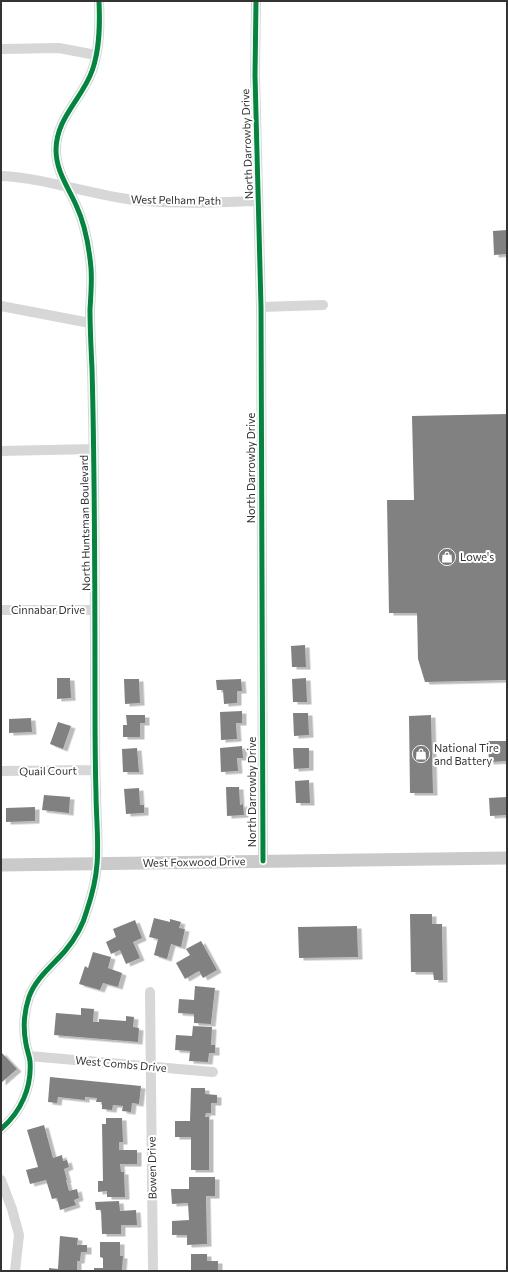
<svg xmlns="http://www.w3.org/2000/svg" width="508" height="1272" font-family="Commissioner,sans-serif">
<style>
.building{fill:#818181;filter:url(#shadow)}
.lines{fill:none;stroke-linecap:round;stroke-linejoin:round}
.minor{stroke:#d7d7d7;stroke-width:10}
.major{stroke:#cacaca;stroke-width:13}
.cycleway-casing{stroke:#fff;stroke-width:8}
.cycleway{stroke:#00873e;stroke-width:5}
.labels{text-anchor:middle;stroke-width:4;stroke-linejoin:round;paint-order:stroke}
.street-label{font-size:11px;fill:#333;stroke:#fff}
.poi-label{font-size:11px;fill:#333;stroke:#fff;text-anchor:start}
</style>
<defs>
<filter id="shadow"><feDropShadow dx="4.5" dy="2.5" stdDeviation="0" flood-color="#0004"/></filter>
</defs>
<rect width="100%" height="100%" fill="#fff"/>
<!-- building -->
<path class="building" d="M507 230V254L494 255 493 231Z
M507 414V680L425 682 418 659 417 613H389L387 500H414L412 416Z
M305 645 306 667H292L291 646Z
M57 678H70L71 698 57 699Z
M306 678 307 702H293L292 679Z
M124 679H139L140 703 125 704Z
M241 679 242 691H237V703L224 704 223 690H217L216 680Z
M242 711V723H236L237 739 221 740 220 712Z
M293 713H308L309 735 294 736Z
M126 715H145V723H140V737H123V725H127Z
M431 715 433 793H410L409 716Z
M31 718 32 732 9 733V719Z
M58 722 71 726 63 749 50 744Z
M488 741H507V761L489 762Z
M242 746 243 758H237L238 771 221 772 220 748Z
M137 748 139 772H123L122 749Z
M293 748H309V768L294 769Z
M309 780 310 803H296L295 781Z
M226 787H239L240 805 243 804 244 815 227 816Z
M139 788 140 805H144V813L126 814 124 789Z
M44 795 70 797 69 813 42 810Z
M507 797V815L490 816 489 798Z
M35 807V821L6 822V808Z
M410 914H432V924H442L443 980H434L433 972H411Z
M154 918 170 922V919L181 922 179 928 185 929 181 947 171 944 167 959 154 955 158 939 149 937Z
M135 920 142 938 133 942 140 958 126 964 120 950 111 954 106 942 116 937 113 929Z
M357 926 358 957 299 958 298 927Z
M201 941 217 970 203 978 199 971 185 979 176 963 190 955 186 949Z
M93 952 111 957 108 968 122 973 118 987 103 983 100 990 79 984 85 966 88 968Z
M195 986 215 988 211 1024 194 1023V1014L178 1013 179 999 194 1000Z
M81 1008 94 1009 93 1022H99V1019L126 1021V1016L134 1017 133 1027 139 1028 138 1042 54 1035 56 1013 81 1015Z
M193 1026 212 1027 211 1045H215V1053H209L208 1062 189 1061 190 1051 175 1050 176 1035 192 1036Z
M1 1052 17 1069 1 1083Z
M50 1077 141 1086 139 1104 132 1103 131 1112 122 1111 123 1106 113 1105 112 1110 102 1109V1102H96L97 1098 85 1097V1100L58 1097 57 1103 48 1102Z
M191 1088H205V1094L217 1095V1103H211V1113H206L205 1117H209V1170H191V1137H175V1121H190Z
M106 1118H122L123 1142H119V1150H137V1164H120L121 1172H124L125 1197H107V1191L98 1192V1181H103L102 1124H106Z
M44 1125 53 1158 62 1155 63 1161 67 1160 69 1167 64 1169 67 1180H66L69 1191 77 1189 79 1198 74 1200 76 1205 60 1210 57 1198 52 1199 46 1180 30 1184 26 1170 38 1167 27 1130Z
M189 1177H215V1196H206L207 1244 187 1245V1235H172V1221L189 1220 188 1203 172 1204 171 1189H189Z
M119 1201 120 1211 136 1210 137 1225H121V1234H102L101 1210H96L95 1202Z
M60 1236 78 1238 77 1245H87V1252H81L80 1261H77V1271H49V1268L58 1269Z
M100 1242H120V1256H123L122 1270H120V1271H94V1268H103V1258L100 1257Z
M191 1254H207V1261H218V1271H191Z"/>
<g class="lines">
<!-- minor -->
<path class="minor" d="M256 1 255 75 261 307 263 861
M1 49 59 48 96 55
M1 176C44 178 85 193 127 199 170 205 215 202 258 201
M1 306 90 323
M261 307 323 305
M1 451 94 449
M1 610H95
M1 771 95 770
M150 992 153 1271
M29 1056 213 1072
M1 1129C21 1112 32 1087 30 1061 29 1055 27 1050 26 1044 23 1029 24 1012 29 997 36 978 52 966 65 951 75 939 83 925 87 910 92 895 96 879 97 864 99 842 96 815 96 793 95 761 95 730 95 698 95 588 95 478 92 368 91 348 90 329 90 309 91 295 92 281 91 268 89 246 85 224 76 205 68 187 56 171 56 150 56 118 82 99 92 71 100 49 100 24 99 1
M1 1180 12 1209 19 1235 15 1271"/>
<!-- major -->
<path class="major" d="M1 865 507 858"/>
<defs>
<path id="cycleway" d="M256 1 255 75 261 307 263 861
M1 1129C21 1112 32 1087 30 1061 29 1055 27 1050 26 1044 23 1029 24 1012 29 997 36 978 52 966 65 951 75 939 83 925 87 910 92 895 96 879 97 864 99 842 96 815 96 793 95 761 95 730 95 698 95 588 95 478 92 368 91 348 90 329 90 309 91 295 92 281 91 268 89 246 85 224 76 205 68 187 56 171 56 150 56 118 82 99 92 71 100 49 100 24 99 1"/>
</defs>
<!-- cycleway casing -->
<use href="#cycleway" class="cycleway-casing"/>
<!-- cycleway -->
<use href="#cycleway" class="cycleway"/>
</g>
<!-- icons -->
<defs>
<symbol id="shop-disc" viewBox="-11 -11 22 22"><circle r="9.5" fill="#7a7a7a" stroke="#fff"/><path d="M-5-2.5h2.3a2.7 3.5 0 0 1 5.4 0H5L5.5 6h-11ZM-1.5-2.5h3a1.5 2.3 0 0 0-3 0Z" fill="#fff"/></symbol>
</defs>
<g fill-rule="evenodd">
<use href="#shop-disc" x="437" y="547" width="20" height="20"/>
<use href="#shop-disc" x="411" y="744" width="20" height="20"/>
</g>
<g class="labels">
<!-- street labels -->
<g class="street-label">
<text transform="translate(247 144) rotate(-92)" y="4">North Darrowby Drive</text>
<text transform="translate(176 200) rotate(1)" y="4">West Pelham Path</text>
<text transform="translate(251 468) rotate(-90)" y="4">North Darrowby Drive</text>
<text transform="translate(85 523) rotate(-91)" y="4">North Huntsman Boulevard</text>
<text x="48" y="614">Cinnabar Drive</text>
<text transform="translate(48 771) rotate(-1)" y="4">Quail Court</text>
<text transform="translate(252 792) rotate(-90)" y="4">North Darrowby Drive</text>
<text transform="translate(194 862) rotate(-1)" y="4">West Foxwood Drive</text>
<text transform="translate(121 1064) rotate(5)" y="4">West Combs Drive</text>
<text transform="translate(152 1168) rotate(-91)" y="4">Bowen Drive</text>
</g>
<!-- poi labels -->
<g class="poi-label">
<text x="460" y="561">Lowe's</text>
<text x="434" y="752">National Tire<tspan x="434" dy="13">and Battery</tspan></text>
</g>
</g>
<!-- border -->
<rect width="508" height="1272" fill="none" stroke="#333333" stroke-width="4"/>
</svg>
